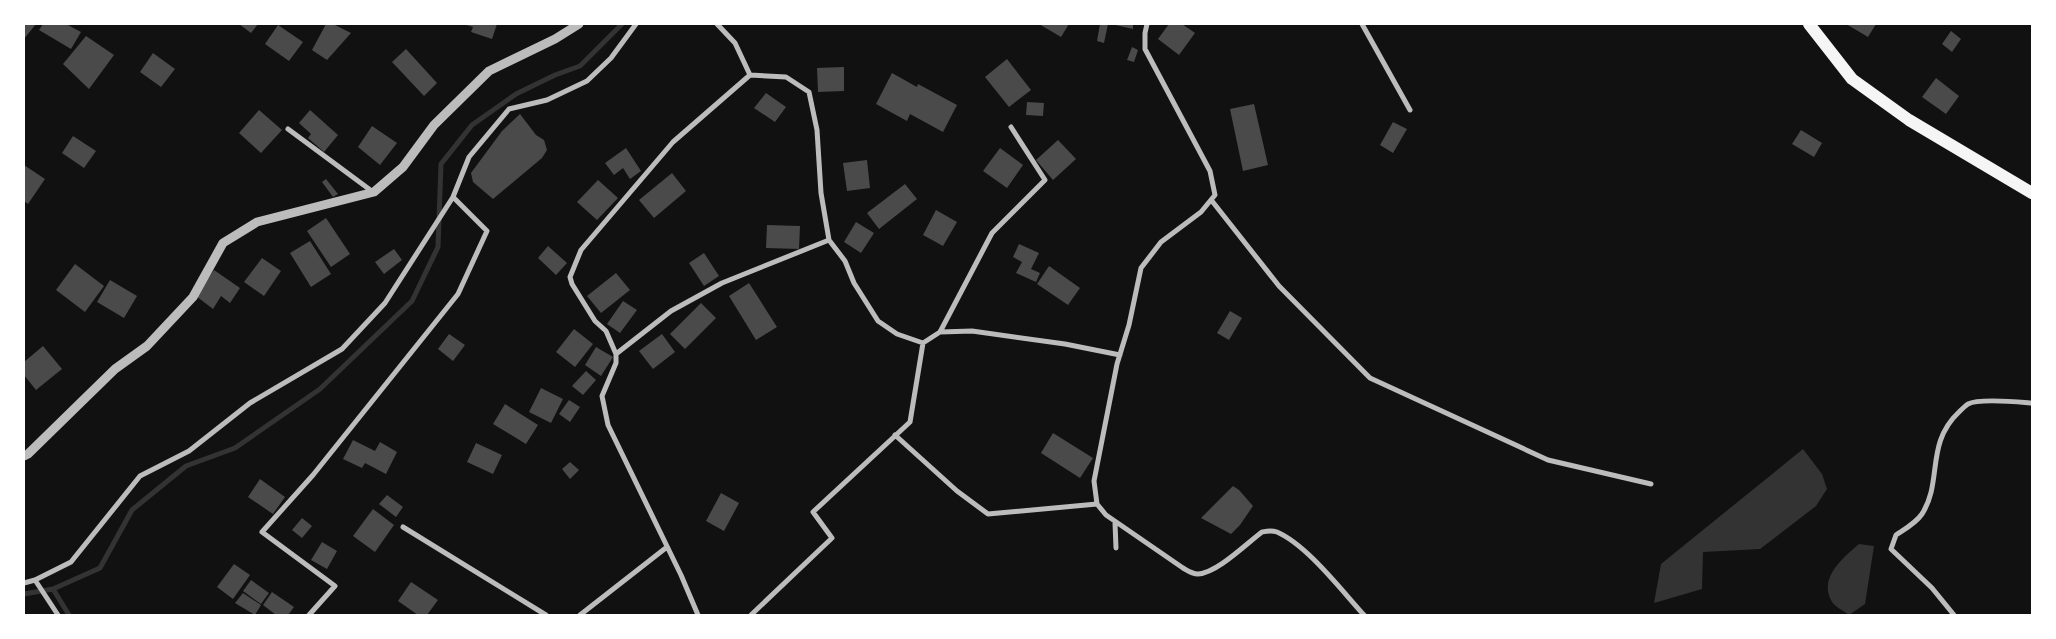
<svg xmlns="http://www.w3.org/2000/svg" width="2056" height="639" font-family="'Playfair Display',serif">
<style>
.water{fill:#333}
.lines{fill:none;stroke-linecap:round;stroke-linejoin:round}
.stream{stroke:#333;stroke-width:5}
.building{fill:#4a4a4a}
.minor{stroke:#bcbcbc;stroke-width:5}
.tertiary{stroke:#bcbcbc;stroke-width:9}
.primary{stroke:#f5f5f5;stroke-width:12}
</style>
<rect width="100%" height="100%" fill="#111"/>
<!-- water -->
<path class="water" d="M1803 449 1822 474 1827 489 1816 506 1760 549 1703 552 1702 589 1654 603 1661 564Z
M1859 544 1874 546 1865 604 1849 615C1844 611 1833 606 1831 600 1819 577 1844 557 1859 544Z"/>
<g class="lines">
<!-- stream -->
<path class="stream" d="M24 594 53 589
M69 615 53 589 100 568 132 510 186 466 235 448 320 389 412 301 438 247 441 164 472 125 516 94 555 75 580 66 622 24"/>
</g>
<!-- building -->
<path class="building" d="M24 24H36L24 39Z
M43 24H66L81 32 71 49 39 30Z
M239 24H258L251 33Z
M326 24H333L351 33 327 60 312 50Z
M463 24H497L492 39 471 32 473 27Z
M1039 24H1069L1061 37Z
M1100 24H1108L1104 43 1097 41Z
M1111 24H1133V29Z
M1169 24H1182L1195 33 1179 55 1158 39Z
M1846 24H1876L1868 37Z
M278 25 303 42 289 61 265 44Z
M1951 31 1961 39 1952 52 1942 44Z
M86 36 114 55 89 89 63 64Z
M1132 47 1138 50 1134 62 1127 60Z
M406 49 437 83 424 96 392 62Z
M153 53 175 69 161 87 140 72Z
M1007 59 1031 90 1009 107 985 77Z
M844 67V91L818 92 817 68Z
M892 73 917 87 918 84 957 105 943 132 910 114 907 121 876 104Z
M1936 78 1959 96 1946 114 1922 97Z
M766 93 786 107 775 122 754 108Z
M1027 102 1044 103 1043 116 1026 115Z
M1254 104 1268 165 1243 171 1230 109Z
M259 110 282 130 261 153 239 133Z
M310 110 338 135 324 152 308 138 311 134 299 123Z
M520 114 536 135 544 140 547 150 542 158 493 199 473 182 471 173 502 131Z
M1393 122 1407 129 1393 153 1380 145Z
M372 126 397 143 380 165 358 147Z
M1801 130 1822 143 1814 157 1792 144Z
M73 136 96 151 84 168 62 153Z
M1058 140 1076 159 1053 180 1036 160Z
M626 148 641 171 630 179 623 168 614 175 605 163Z
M1000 148 1023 165 1007 188 983 171Z
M867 160 870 188 847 191 843 163Z
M24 165 45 179 28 204 24 201Z
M672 173 686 191 654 218 639 200Z
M326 179 338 194 333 197 322 182Z
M598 180 618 198 597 220 577 202Z
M905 184 917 199 879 229 867 213Z
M936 210 957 222 943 246 923 235Z
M326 218 350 254 331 267 307 231Z
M856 222 874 233 861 253 844 242Z
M767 225 800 226 799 249 766 248Z
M310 241 331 274 311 287 290 253Z
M1019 244 1039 253 1031 269 1040 273 1036 282 1016 273 1022 262 1013 257Z
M548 246 567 263 556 275 538 258Z
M394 249 402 260 384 274 375 262Z
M704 253 719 276 704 286 689 263Z
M262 258 281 271 264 296 244 282Z
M75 264 104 286 85 312 56 290Z
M1049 266 1080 288 1068 305 1037 284Z
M214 270 240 288 230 303 221 296 213 309 196 296Z
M616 273 630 290 601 313 587 296Z
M110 280 137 296 124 318 97 302Z
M749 283 777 327 756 340 729 296Z
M623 301 637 310 620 333 607 324Z
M701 303 716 318 685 349 670 334Z
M1230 311 1242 318 1229 340 1217 333Z
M574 329 593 344 575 367 556 352Z
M449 334 465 345 453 361 438 349Z
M662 334 675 352 653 369 639 351Z
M43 346 62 369 36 390 24 375V362Z
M596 347 613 357 601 376 585 365Z
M586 371 596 380 583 395 572 386Z
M541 388 563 399 551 423 529 412Z
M569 400 580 407 570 422 559 414Z
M505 404 538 425 526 444 493 424Z
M1053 433 1093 458 1080 478 1041 453Z
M353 440 375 451 380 442 397 452 386 474 365 463 362 468 343 459Z
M476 443 502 455 493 474 467 462Z
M570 462 579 470 570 479 562 469Z
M260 479 285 497 273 514 248 497Z
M1233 486 1239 490 1253 506 1240 525 1231 534 1201 518Z
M721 493 739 503 724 531 706 521Z
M387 495 403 507 396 517 379 504Z
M373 509 394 525 375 552 353 536Z
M302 518 312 526 302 538 292 530Z
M322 542 337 551 327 569 311 560Z
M234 564 250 575 233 599 217 587Z
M251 580 269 593 261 604 243 591Z
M411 582 438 600 427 615H418L398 601Z
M272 592 294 607 288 615H276L263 605Z
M243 593 261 605 255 615 235 603Z"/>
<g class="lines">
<!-- minor -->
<path class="minor" d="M717 24 735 43 750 75 786 77 809 92 817 130 821 193 829 240 845 261 854 283 878 321 897 334 923 343 940 332 972 331 1065 344 1120 355
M1147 24 1145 33V49L1210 171 1215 195 1201 212 1161 242 1141 268 1129 325 1117 364 1094 481 1097 504 1106 515 1183 568C1188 571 1192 574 1198 574 1217 573 1246 544 1262 532 1267 531 1271 530 1277 532 1307 545 1342 591 1364 615
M1362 24 1410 110
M288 129 373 192
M1212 201 1279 286 1370 378 1548 460 1651 484
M940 332 992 233 1045 180 1011 127
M616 354 671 311 722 283 829 240
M895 435 957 491 988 514 1097 504
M1115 523 1116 548
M403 527 546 615
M35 580 58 615
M24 583 35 580 71 562 140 476 189 451 250 403 342 349 385 303 453 197
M309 615 335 586 262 532 313 475 458 294 487 231 453 197 469 157 509 109 547 100 587 81 611 58 636 24
M580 615 667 547
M698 615 681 575 608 425 602 396 616 363V354L606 331 595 321 572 284 570 277 581 250 673 142 750 75
M751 615 832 538 813 512 910 422 923 343
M1954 615 1932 588 1891 549 1896 535C1905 529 1916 523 1922 514 1943 481 1925 444 1959 412 1962 409 1965 406 1968 404 1979 398 2019 402 2032 403"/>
<!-- tertiary -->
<path class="tertiary" d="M24 456 28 454 115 369 147 346 193 297 223 243 257 222 374 192 403 167 434 125 489 71 555 39 579 24"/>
<!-- primary -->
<path class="primary" d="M1809 24 1852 79 1909 120 2032 193"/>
</g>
<!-- border -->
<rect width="2056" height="639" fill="none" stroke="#ffffff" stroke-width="50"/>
</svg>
